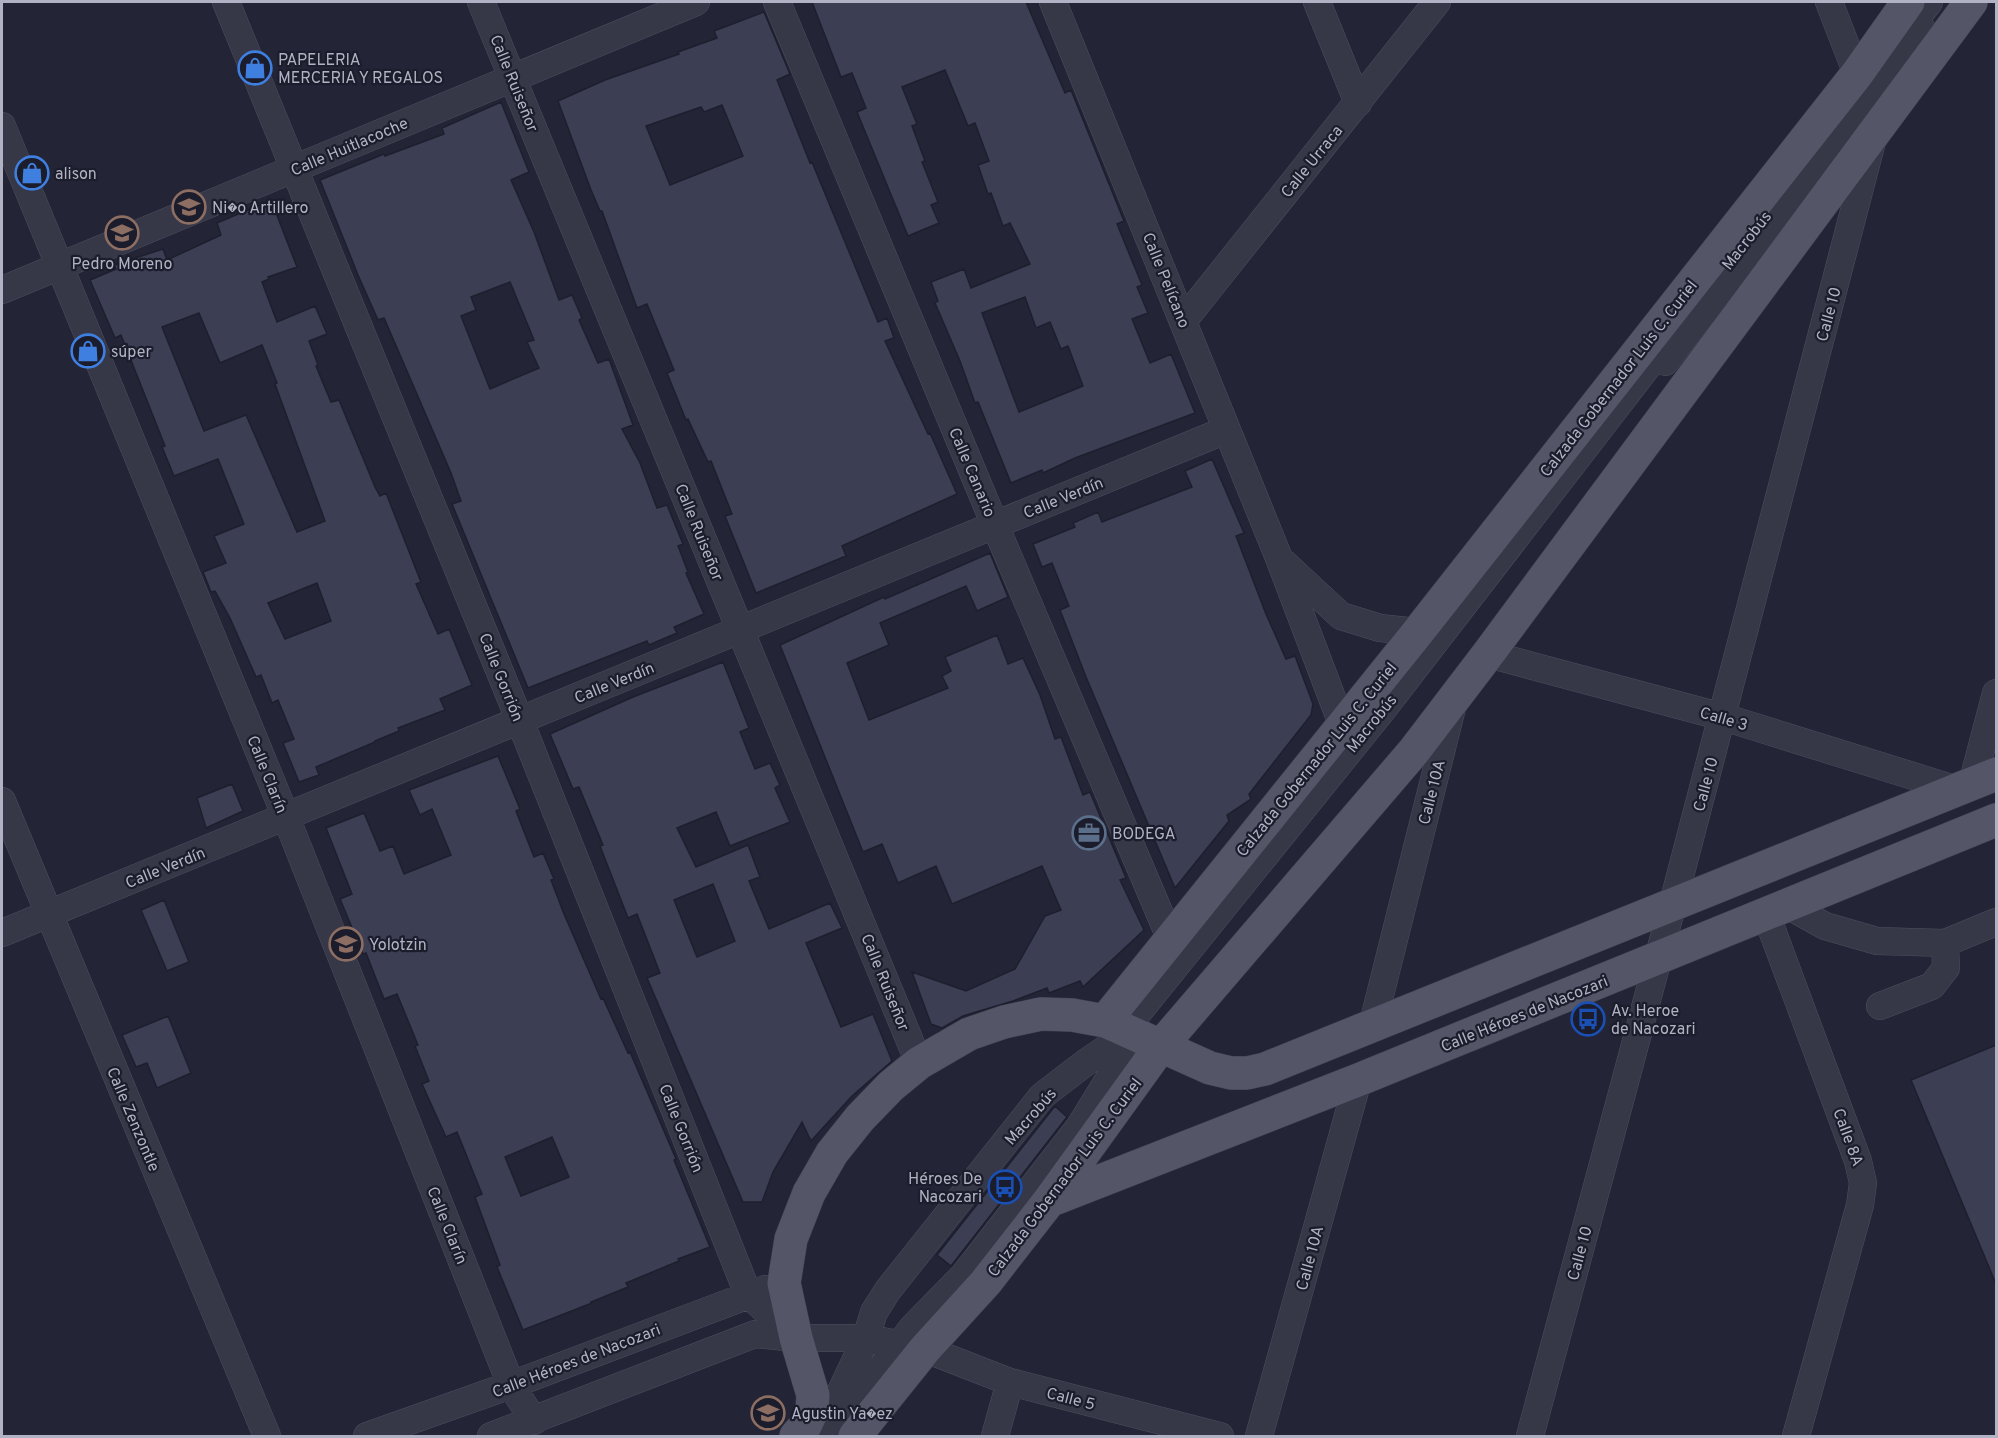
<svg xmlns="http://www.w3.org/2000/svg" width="1998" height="1438" font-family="Overpass,sans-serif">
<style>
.building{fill:#3c3e54;stroke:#1e1f2e;stroke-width:1.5;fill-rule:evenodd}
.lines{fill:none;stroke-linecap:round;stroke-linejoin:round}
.minor-casing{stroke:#4e4f5f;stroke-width:28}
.major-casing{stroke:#404050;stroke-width:34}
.minor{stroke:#363747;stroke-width:27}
.major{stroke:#545667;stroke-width:33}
.labels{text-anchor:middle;stroke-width:4.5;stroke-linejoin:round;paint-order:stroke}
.poi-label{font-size:16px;fill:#b1b2c3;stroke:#1c1d2c;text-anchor:start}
.street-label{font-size:16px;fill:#b1b2c3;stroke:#1c1d2c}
</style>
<rect width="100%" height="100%" fill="#232436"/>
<!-- building -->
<path class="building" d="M812 2H1026L1065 93 1071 90 1124 221 1117 224 1142 285 1137 287 1148 313 1132 319 1150 363 1171 354 1195 413 1075 458 1043 473 1042 470 1011 483 978 402 975 403 960 361 935 303 938 301 931 282 964 269 971 288 1030 264 1010 223 1003 226 991 193 988 194 978 165 989 161 975 123 968 126 945 70 902 87 917 124 912 126 925 161 922 162 938 202 931 205 939 223 908 236 857 112 866 108 852 73 841 77ZM1025 297 1036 328 1050 322 1061 349 1068 346 1083 386 1019 412 982 313Z
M764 12 790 74 777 80 810 163 812 162 878 322 887 318 894 338 885 341 928 434 930 433 957 494 842 546 846 556 756 593 725 516 732 514 711 461 708 462 688 419 686 420 667 373 674 370 647 304 637 308 602 211H600L591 190 558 101 605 80 679 54 678 52 717 38 714 31ZM722 105 743 156 670 185 646 126 701 107 704 112Z
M501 102 529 172 511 180 534 232 559 300 572 295 582 318 579 320 598 363 609 359 633 425 622 429 640 463 657 508 667 505 683 544 678 546 688 572 686 573 704 614 674 627 677 633 649 645 647 641 528 688 452 504 461 501 451 473 384 318 378 320 358 275 320 180 384 154 385 156 444 134 442 128ZM510 282 534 340 527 342 539 368 490 389 461 316 476 310 471 297Z
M271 200 297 267 268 277 269 279 262 282 277 322 315 306 327 334 309 341 318 365 316 366 331 402 339 400 375 487 380 496 386 493 421 582 416 584 438 634 449 629 472 685 440 699 445 710 398 728 399 731 375 741V742L316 767 319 775 299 782 283 743 294 739 278 700 272 703 261 675 256 677 230 618 215 591 211 592 203 572 226 563 214 536 244 524 218 459 174 476 162 447 165 446 121 335 115 338 90 280 116 269 114 265 163 249 167 260 221 235 217 223ZM199 313 220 363 262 345 277 383 275 384 325 521 297 532 246 415 204 431 162 327ZM317 583 331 621 285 639 268 603Z
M1212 459 1244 533 1236 536 1266 614 1286 659 1295 656 1313 704 1311 715 1249 794 1251 799 1227 815 1229 821 1175 888 1086 677 1060 610 1069 606 1052 563 1042 567 1033 544 1075 527 1073 523 1098 512 1102 522 1192 487 1185 471Z
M990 553 1008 597 977 611 966 586 880 623 889 645 847 663 869 720 948 688 942 676 951 671 945 657 997 635 1008 664 1023 658 1040 695 1055 739 1061 737 1083 795 1090 792 1126 878 1120 880 1144 930 1083 987 1080 981 1049 993 1047 988 1013 1001 963 1016 942 1028 931 1024 912 972 966 991 1015 969 1045 916 1061 910 1042 866 952 904 936 866 898 883 882 844 863 852 780 645 884 597 885 599Z
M723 662 749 728 740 732 755 769 770 763 780 785 775 788 790 822 730 846 716 812 677 828 696 867 748 845 760 877 749 881 769 929 830 903 842 928 806 943 841 1027 873 1014 892 1061 852 1096 811 1141 802 1122 773 1172 762 1202H743L647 978 660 973 637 914 628 918 600 846 603 845 579 787 573 789 550 734 633 697ZM713 884 735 941 697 957 674 900Z
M498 756 520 809 516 811 534 857 543 853 554 879 551 880 564 914 601 999 603 998 628 1053 630 1052 676 1159 674 1160 710 1247 678 1259 679 1261 626 1283 628 1287 591 1302 592 1303 523 1330 497 1267 500 1265 475 1197 482 1194 457 1132 446 1137 422 1084 429 1081 415 1046 418 1045 397 994 384 999 366 953 363 954 340 899 352 894 326 828 364 813 380 851 393 846 404 874 451 855 432 809 420 815 409 790ZM552 1137 569 1177 521 1196 505 1157Z
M232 784 243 811 206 828 197 798Z
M164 900 189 962 167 971 141 910Z
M168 1016 191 1073 157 1088 147 1063 136 1067 122 1035Z
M1996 1045V1284L1911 1080Z
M1055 1106 1067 1117 951 1266 937 1255Z"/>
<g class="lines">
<defs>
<path id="minor" d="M226 2 520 721 748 1294 796 1338
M481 2 919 1063
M777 2 995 525 1171 940
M1053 2 1279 558 1342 724
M1317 2 1358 103
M1829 2 1857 74
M1900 39 1929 2
M2 126 286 817 511 1385 534 1421
M2 290 696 2
M1184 320 1437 2
M1665 362 1922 29
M1285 564 1341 616 1380 628 1418 632
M1488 654 1723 717 1958 790
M1972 784 1996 693
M2 801 267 1436
M1789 906 1825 926 1877 941 1945 943 1996 922
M1766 914 1858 1161 1863 1183 1860 1205 1796 1436
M2 933 1226 430
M1880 1006 1932 986 1946 968 1945 943
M1372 1027 1453 704
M838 1424 913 1327 964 1275 1080 1126 1121 1059 1142 1034
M367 1436 511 1385 765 1289
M491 1436 755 1334 796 1338H866L925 1349 1010 1382 1220 1436
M813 1436 836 1402 866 1338 874 1312 888 1290 1042 1096 1085 1063 1107 1048 1124 1030 1384 708 1668 340
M995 1436 1010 1382
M1259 1436 1358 1080
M1530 1436 1673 903 1873 138"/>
<path id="major" d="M1105 1021 1418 632 1857 74 1908 2
M1049 1201 1358 1080 1996 820
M796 1436 805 1426 812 1411 813 1395 796 1338 784 1283 791 1239 809 1193 832 1153 860 1118 891 1086 919 1063 969 1034 1004 1022 1041 1014 1072 1015 1105 1021 1210 1068 1231 1073H1247L1265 1069 1996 774
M855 1436 925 1349 986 1282 1049 1201 1160 1047 1414 751 1488 654 1971 2"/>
</defs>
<!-- minor casing -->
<use href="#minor" class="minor-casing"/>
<!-- major casing -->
<use href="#major" class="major-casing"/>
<!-- minor -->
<use href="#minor" class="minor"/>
<!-- major -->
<use href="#major" class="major"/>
</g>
<!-- icons -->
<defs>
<symbol id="shop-ring" viewBox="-11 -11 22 22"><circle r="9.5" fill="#1c1d2c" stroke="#3f7fe0" stroke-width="1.5"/><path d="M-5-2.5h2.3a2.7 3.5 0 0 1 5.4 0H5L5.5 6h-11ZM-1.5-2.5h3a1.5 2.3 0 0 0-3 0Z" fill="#3f7fe0"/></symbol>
<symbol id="school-ring" viewBox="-11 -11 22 22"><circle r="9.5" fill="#1c1d2c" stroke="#8d6e63" stroke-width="1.5"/><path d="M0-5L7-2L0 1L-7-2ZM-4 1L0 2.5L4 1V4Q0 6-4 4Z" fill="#8d6e63"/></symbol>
<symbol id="office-ring" viewBox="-11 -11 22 22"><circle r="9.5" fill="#1c1d2c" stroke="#5c6f8a" stroke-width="1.5"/><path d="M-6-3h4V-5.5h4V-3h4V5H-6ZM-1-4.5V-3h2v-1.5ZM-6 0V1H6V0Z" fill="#5c6f8a"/></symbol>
<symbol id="bus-ring" viewBox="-11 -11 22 22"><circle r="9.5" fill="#1c1d2c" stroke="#1a4fb4" stroke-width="1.5"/><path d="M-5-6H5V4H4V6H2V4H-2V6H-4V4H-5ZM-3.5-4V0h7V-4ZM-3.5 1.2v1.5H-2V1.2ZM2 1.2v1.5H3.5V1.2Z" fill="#1a4fb4"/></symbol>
</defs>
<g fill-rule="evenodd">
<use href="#shop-ring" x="236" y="49" width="38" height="38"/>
<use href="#shop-ring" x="13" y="154" width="38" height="38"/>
<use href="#school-ring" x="170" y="188" width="38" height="38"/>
<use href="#school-ring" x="103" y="214" width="38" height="38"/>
<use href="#shop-ring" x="69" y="332" width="38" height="38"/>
<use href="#office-ring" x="1070" y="814" width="38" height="38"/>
<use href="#school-ring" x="327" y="925" width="38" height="38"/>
<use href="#bus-ring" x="1569" y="1000" width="38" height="38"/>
<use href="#bus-ring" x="986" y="1168" width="38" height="38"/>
<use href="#school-ring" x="749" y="1394" width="38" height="38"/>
</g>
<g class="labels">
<!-- poi labels -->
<g class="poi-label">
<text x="278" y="65">PAPELERIA<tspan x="278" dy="18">MERCERIA Y REGALOS</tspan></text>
<text x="55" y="179">alison</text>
<text x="212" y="213">Ni�o Artillero</text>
<text x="122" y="269" text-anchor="middle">Pedro Moreno</text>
<text x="111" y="357">súper</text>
<text x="1112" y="839">BODEGA</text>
<text x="369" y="950">Yolotzin</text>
<text x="1611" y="1016">Av. Heroe<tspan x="1611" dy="18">de Nacozari</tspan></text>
<text x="982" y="1184" text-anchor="end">Héroes De<tspan x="982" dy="18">Nacozari</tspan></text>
<text x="791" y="1419">Agustin Ya�ez</text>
</g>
<!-- street labels -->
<g class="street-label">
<text transform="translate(515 83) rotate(68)" y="6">Calle Ruiseñor</text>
<text transform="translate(349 146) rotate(-23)" y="6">Calle Huitlacoche</text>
<text transform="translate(1311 161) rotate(-51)" y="6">Calle Urraca</text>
<text transform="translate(1746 240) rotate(-52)" y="6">Macrobús</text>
<text transform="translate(1167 280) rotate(68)" y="6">Calle Pelícano</text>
<text transform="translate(1828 314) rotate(-75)" y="6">Calle 10</text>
<text transform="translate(1618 378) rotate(-52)" y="6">Calzada Gobernador Luis C. Curiel</text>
<text transform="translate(973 472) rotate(67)" y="6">Calle Canario</text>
<text transform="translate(1063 497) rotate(-22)" y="6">Calle Verdín</text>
<text transform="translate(700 532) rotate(68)" y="6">Calle Ruiseñor</text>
<text transform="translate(502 677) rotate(68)" y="6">Calle Gorrión</text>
<text transform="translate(614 682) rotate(-22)" y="6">Calle Verdín</text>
<text transform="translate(1724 718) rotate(16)" y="6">Calle 3</text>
<text transform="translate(1371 723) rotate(-51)" y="6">Macrobús</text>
<text transform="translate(1316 759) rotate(-51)" y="6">Calzada Gobernador Luis C. Curiel</text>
<text transform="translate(268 774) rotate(68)" y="6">Calle Clarín</text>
<text transform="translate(1705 784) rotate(-75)" y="6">Calle 10</text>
<text transform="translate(1431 792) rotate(-76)" y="6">Calle 10A</text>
<text transform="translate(165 867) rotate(-22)" y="6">Calle Verdín</text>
<text transform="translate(886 982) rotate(68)" y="6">Calle Ruiseñor</text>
<text transform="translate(1524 1013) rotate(-22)" y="6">Calle Héroes de Nacozari</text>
<text transform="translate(1030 1116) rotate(-49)" y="6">Macrobús</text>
<text transform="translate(134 1119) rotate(67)" y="6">Calle Zenzontle</text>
<text transform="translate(682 1128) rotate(68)" y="6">Calle Gorrión</text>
<text transform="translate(1849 1137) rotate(70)" y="6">Calle 8A</text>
<text transform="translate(1064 1177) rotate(-53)" y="6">Calzada Gobernador Luis C. Curiel</text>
<text transform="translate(448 1225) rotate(68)" y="6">Calle Clarín</text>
<text transform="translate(1579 1253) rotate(-75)" y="6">Calle 10</text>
<text transform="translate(1309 1258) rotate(-75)" y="6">Calle 10A</text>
<text transform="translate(576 1360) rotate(-21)" y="6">Calle Héroes de Nacozari</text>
<text transform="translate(1071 1398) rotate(14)" y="6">Calle 5</text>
</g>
</g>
<!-- border -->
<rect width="1998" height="1438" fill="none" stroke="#b1b2c3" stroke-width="6"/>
</svg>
